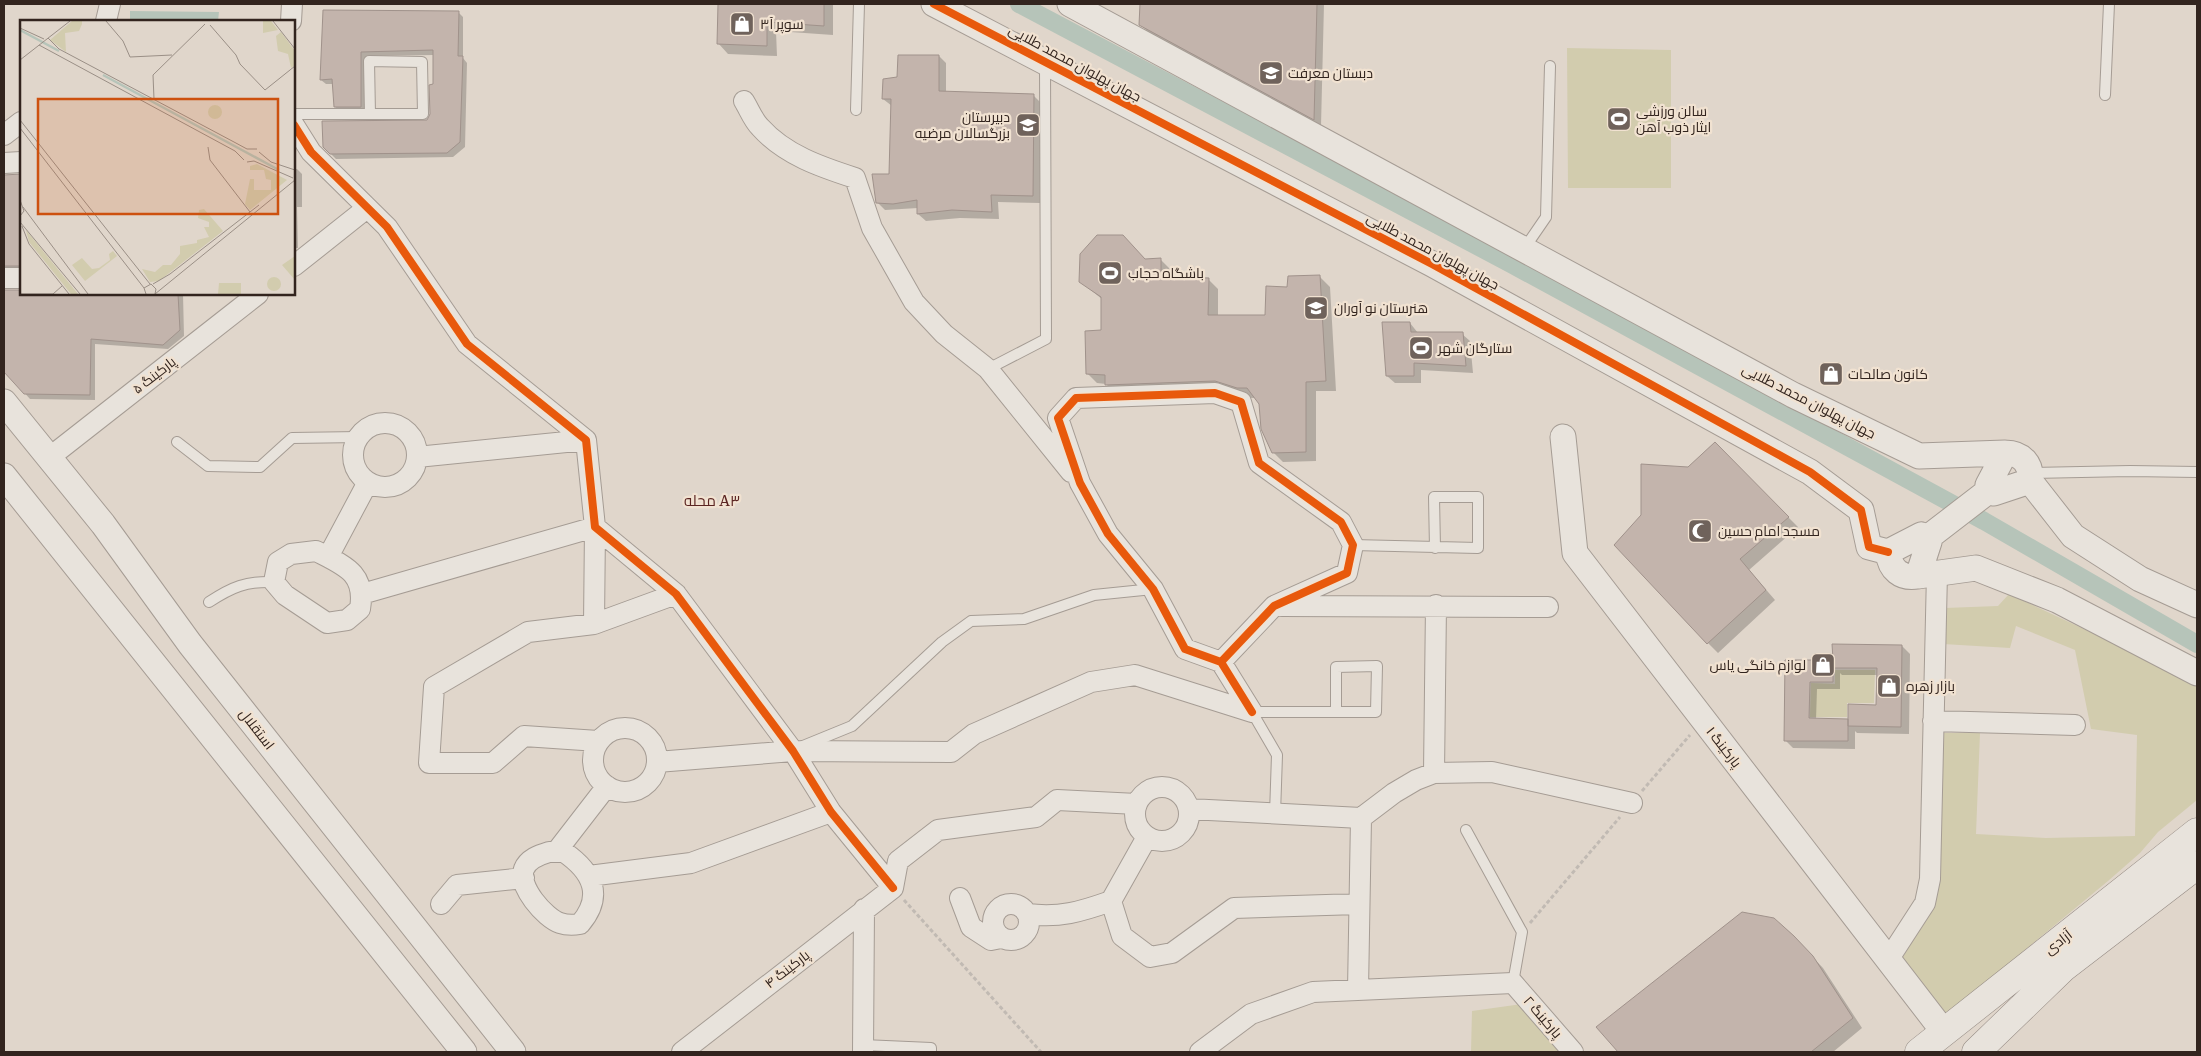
<svg xmlns="http://www.w3.org/2000/svg" width="2201" height="1056" font-family="Literata,Cairo,serif">
<style>
.green{fill:#d2ccae}
.water{fill:#b6c4b9}
.shadow{fill:#0003;fill-rule:evenodd}
.lines{fill:none;stroke-linecap:round;stroke-linejoin:round}
.canal{stroke:#b6c4b9;stroke-width:18}
.building{fill:#c3b4ac;stroke:#a0928b}
.service-casing{stroke:#a59c94;stroke-width:12}
.minor-casing{stroke:#a59c94;stroke-width:22}
.tertiary-casing{stroke:#a59c94;stroke-width:27}
.secondary-casing{stroke:#958b84;stroke-width:29}
.path{stroke:#c1bab3;stroke-width:3;stroke-dasharray:4 2.5;stroke-linecap:butt}
.service{stroke:#e8e3dc;stroke-width:10}
.minor{stroke:#e8e3dc;stroke-width:20}
.tertiary{stroke:#e8e3dc;stroke-width:25}
.secondary{stroke:#e8e3dc;stroke-width:28}
.cycleway-casing{stroke:#f1e2d1;stroke-width:11}
.cycleway{stroke:#e8590c;stroke-width:8}
.labels{text-anchor:middle;stroke-width:4.5;stroke-linejoin:round;paint-order:stroke}
.poi-label{font-size:14px;fill:#32241e;stroke:#f1e2d1;text-anchor:start}
.street-label{font-size:14px;fill:#32241e;stroke:#f1e2d1}
.neighbourhood-label{font-size:15px;fill:#5b2421;stroke:#f1e2d1}
.inset-river{fill:none;stroke:#b6c4b9;stroke-width:2.5}
.inset-road{fill:none;stroke:#9a8f86;stroke-width:1}
.view{fill:#cd510f;fill-opacity:0.15;stroke:#cd510f;stroke-width:2.5}
.inset-edge{fill:none;stroke:#32241e;stroke-width:2.5}
</style>
<rect width="100%" height="100%" fill="#e0d6cb"/>
<!-- green -->
<path class="green" d="M1567 48 1671 50V188H1568Z
M2009 594 2197 682V800L2158 832 2140 853 2108 881 1943 1018 1900 962 1932 907 1941 733H1980L1976 834 2046 838 2135 836 2137 735 2091 729 2075 650 2016 626 2010 648 1943 644 1945 608 1998 606Z
M1835 670H1875L1874 703H1847V717H1810L1811 683 1835 684Z
M1522 1004 1559 1052H1471L1472 1011Z"/>
<!-- water -->
<path class="water" d="M130 11 219 12 218 21H130Z"/>
<!-- shadow -->
<path class="shadow" d="M719 4H833V35L776 31 777 56 728 54 718 43Z
M1141 4H1324L1321 126 1148 32 1140 24Z
M324 11 458 12 463 17V58L467 63 465 147 453 157 336 159 324 147 428 121 431 114 434 85V55L366 56 365 111H340L335 107 334 84H326L321 80Z
M939 56 946 63V93L1033 95 1041 103 1040 203 998 202 999 219 960 218 926 221 918 214V208L885 210 877 202 890 176 892 106 883 99 898 79Z
M294 169H297L302 174V207H297L298 248H294Z
M21 175V271L4 272V176Z
M1145 260H1161L1171 270V278L1208 279 1218 289V317L1266 316 1288 288 1320 277 1330 287 1336 391H1316V461L1283 462 1273 452 1260 404 1256 398 1116 395 1106 384 1097 383 1087 373 1103 331V300L1080 281Z
M21 290V294H183L184 336 168 349 95 344V400L30 399 4 370V291Z
M1410 323 1418 333 1462 334 1470 341 1473 373 1421 370V383H1395L1387 376Z
M1715 444 1798 527 1749 570 1775 600 1718 653 1708 643 1643 515Z
M1902 646 1910 654 1909 734 1857 733 1855 731V749L1793 748 1785 740 1786 661 1835 662ZM1840 673 1842 675H1878L1877 706 1847 720H1816L1817 689H1840Z
M1804 948 1823 968 1862 1028 1833 1052H1620L1598 1027Z"/>
<g class="lines">
<!-- canal -->
<path class="canal" d="M1019 4 1511 264 1984 521 2197 644"/>
</g>
<!-- building -->
<path class="building" d="M718 4H824V26L767 22V46L717 44Z
M1140 4H1317L1314 120 1139 25Z
M323 10 459 11 458 56H463L460 142 447 153 330 154 323 147 322 121 427 120 430 114 429 85 433 84V50L361 52V107H334L332 79 320 80Z
M898 55H939V91L1034 94 1033 196 991 195 992 212 952 210 917 214V200L893 204 876 203 872 174H889L891 99H882L883 79 897 77Z
M21 174V266H4V175Z
M1097 235H1123L1145 259 1161 258V276L1209 278 1208 315H1265L1266 286 1287 287 1288 276 1320 275 1326 381 1306 382V452L1272 453 1261 429 1259 404 1247 388H1237L1215 381 1105 385V375L1086 374 1085 331 1101 330V297L1079 282 1080 254Z
M4 290H21V294H178L180 330 163 345 91 339 90 395 24 394 4 372Z
M1382 322H1410L1411 332H1463L1466 366 1414 363V376H1386Z
M1715 442 1789 517 1740 559 1766 590 1707 644 1614 545 1641 515V464L1688 467Z
M1832 644 1902 645 1901 727 1848 726V704L1876 705 1877 668H1834L1833 662V682H1810L1809 718 1848 719V741H1784L1785 660H1833Z
M1742 912 1774 918 1794 936 1813 956 1853 1018 1811 1052H1618L1596 1027Z"/>
<g class="lines">
<defs>
<path id="service" d="M2105 95 2109 4
M856 110 859 4
M294 114H423L422 62 369 61 370 114
M1524 249 1546 217 1550 66
M988 369 1046 339 1045 65
M177 442 208 466 260 467 292 438 359 437
M2031 473 2130 471 2197 472
M1353 545 1478 548V497H1434L1435 548
M209 602C232 587 246 581 274 582
M803 746 852 726 942 642 971 621 1024 619 1094 595 1153 589
M1275 814 1277 755 1252 712H1376L1377 666 1336 667V712
M1466 830 1522 932 1513 983
M863 1045 931 1048V1052"/>
<path id="minor" d="M106 21 110 4
M291 21 292 4
M744 101C749 109 753 120 760 127 785 155 821 167 855 178L872 228 914 302 944 334 988 369 1071 472
M294 125 311 152 387 227 467 344 586 440 595 527 676 594 793 751 831 812 893 888
M4 135 21 122
M4 163 21 162
M294 266 367 208
M4 278H21
M353 455a32 32 0 1 1 64 0a32 32 0 1 1-64 0Z
M50 457 258 294
M417 457 586 440
M316 551C345 566 366 573 360 609L347 620 327 623 285 595 274 582 278 562 291 554Z
M328 557 368 482
M362 594 595 527 594 624
M1282 606 1548 607
M1221 662 1274 606 1347 573 1353 545 1341 522 1259 463 1241 402 1215 393 1076 398 1058 418 1080 483 1108 534 1153 589 1185 649 1221 662 1252 712
M1933 721 2075 725
M593 760a32 32 0 1 1 64 0a32 32 0 1 1-64 0Z
M598 741 524 736 493 763H429L434 687 528 632 594 624 676 594
M657 762 793 751 951 752 974 734 1091 682 1135 675 1252 712
M1434 773 1436 605
M1135 814a27 27 0 1 1 54 0a27 27 0 1 1-54 0Z
M1189 809 1361 818 1394 793 1416 780 1434 773 1492 772 1632 803
M1147 837 1111 901 1122 936 1150 957 1172 953 1234 908 1358 904
M549 852H564C593 872 604 896 580 924 574 925 566 925 560 923 545 918 517 886 524 869 528 859 539 855 549 852Z
M556 852 607 786
M589 876 691 863 831 812
M893 888 898 861 938 830 1036 817 1057 800 1137 804
M960 898 971 927 991 940 1001 938
M441 904 457 885 524 878
M993 922a18 18 0 1 1 36 0a18 18 0 1 1-36 0Z
M1027 914C1060 918 1080 912 1111 901
M1888 960 1925 903 1930 879 1937 573
M1358 990 1361 818
M682 1052 893 888
M863 1052 864 909
M1200 1052 1251 1014 1313 992 1513 983 1573 1052"/>
<path id="tertiary" d="M934 4 1432 264 1810 472 1861 510 1869 547 1888 552
M1070 4 1793 395 1919 456 2005 453
M4 402 103 524 190 644 513 1052
M1563 437 1575 553 1944 1032
M2005 453C2022 453 2032 464 2030 481L1994 493 1988 485Z
M4 476 464 1052
M2030 481 2073 536 2140 579 2197 605
M1921 535 1929 542 1918 576C1901 579 1890 570 1888 552Z
M1926 539 1991 489
M1918 576 1976 568 2057 600 2197 673"/>
<path id="secondary" d="M1919 1052 2197 832
M1976 1052 2063 968 2197 865"/>
</defs>
<!-- service casing -->
<use href="#service" class="service-casing"/>
<!-- minor casing -->
<use href="#minor" class="minor-casing"/>
<!-- tertiary casing -->
<use href="#tertiary" class="tertiary-casing"/>
<!-- secondary casing -->
<use href="#secondary" class="secondary-casing"/>
<!-- path -->
<path class="path" d="M1642 791 1690 735
M904 900 1041 1052
M1530 923 1620 817"/>
<!-- service -->
<use href="#service" class="service"/>
<!-- minor -->
<use href="#minor" class="minor"/>
<!-- tertiary -->
<use href="#tertiary" class="tertiary"/>
<!-- secondary -->
<use href="#secondary" class="secondary"/>
<defs>
<path id="cycleway" d="M934 4 1432 264 1810 472 1861 510 1869 547 1888 552
M294 125 311 152 387 227 467 344 586 440 595 527 676 594 793 751 831 812 893 888
M1221 662 1274 606 1347 573 1353 545 1341 522 1259 463 1241 402 1215 393 1076 398 1058 418 1080 483 1108 534 1153 589 1185 649 1221 662 1252 712"/>
</defs>
<!-- cycleway casing -->
<use href="#cycleway" class="cycleway-casing"/>
<!-- cycleway -->
<use href="#cycleway" class="cycleway"/>
</g>
<!-- icons -->
<defs>
<symbol id="shop-square" viewBox="-11 -11 22 22"><rect x="-9" y="-9" width="18" height="18" rx="4" fill="#6f625b" stroke="#f1e2d1"/><path d="M-5-2.5h2.3a2.7 3.5 0 0 1 5.4 0H5L5.5 6h-11ZM-1.5-2.5h3a1.5 2.3 0 0 0-3 0Z" fill="#fff"/></symbol>
<symbol id="school-square" viewBox="-11 -11 22 22"><rect x="-9" y="-9" width="18" height="18" rx="4" fill="#6f625b" stroke="#f1e2d1"/><path d="M0-5L7-2L0 1L-7-2ZM-4 1L0 2.5L4 1V4Q0 6-4 4Z" fill="#fff"/></symbol>
<symbol id="stadium-square" viewBox="-11 -11 22 22"><rect x="-9" y="-9" width="18" height="18" rx="4" fill="#6f625b" stroke="#f1e2d1"/><path d="M0-5a6.5 5 0 1 0 0 10a6.5 5 0 1 0 0-10ZM-3.5-1.8h7v3.6h-7Z" fill="#fff"/></symbol>
<symbol id="mosque-square" viewBox="-11 -11 22 22"><rect x="-9" y="-9" width="18" height="18" rx="4" fill="#6f625b" stroke="#f1e2d1"/><path d="M3.5-4.9A6 6 0 1 0 3.5 4.9A5 5 0 1 1 3.5-4.9Z" fill="#fff"/></symbol>
</defs>
<g fill-rule="evenodd">
<use href="#shop-square" x="728" y="10" width="28" height="28"/>
<use href="#school-square" x="1257" y="59" width="28" height="28"/>
<use href="#stadium-square" x="1605" y="105" width="28" height="28"/>
<use href="#school-square" x="1014" y="111" width="28" height="28"/>
<use href="#stadium-square" x="1096" y="259" width="28" height="28"/>
<use href="#school-square" x="1302" y="294" width="28" height="28"/>
<use href="#stadium-square" x="1407" y="334" width="28" height="28"/>
<use href="#shop-square" x="1817" y="360" width="28" height="28"/>
<use href="#mosque-square" x="1686" y="517" width="28" height="28"/>
<use href="#shop-square" x="1809" y="651" width="28" height="28"/>
<use href="#shop-square" x="1875" y="672" width="28" height="28"/>
</g>
<g class="labels">
<!-- poi labels -->
<g class="poi-label">
<text x="760" y="29">سوپر آ۳</text>
<text x="1288" y="78">دبستان معرفت</text>
<text x="1636" y="116">سالن ورزشی<tspan x="1636" dy="16">ایثار ذوب آهن</tspan></text>
<text x="1010" y="122" text-anchor="end">دبیرستان<tspan x="1010" dy="16">بزرگسالان مرضیه</tspan></text>
<text x="1128" y="278">باشگاه حجاب</text>
<text x="1334" y="313">هنرستان نو آوران</text>
<text x="1438" y="353">ستارگان شهر</text>
<text x="1848" y="379">کانون صالحات</text>
<text x="1718" y="536">مسجد امام حسین</text>
<text x="1806" y="670" text-anchor="end">لوازم خانگی یاس</text>
<text x="1906" y="691">بازار زهره</text>
</g>
<!-- street labels -->
<g class="street-label">
<text transform="translate(1075 63) rotate(28)" y="5">جهان پهلوان محمد طلایی</text>
<text transform="translate(1433 251) rotate(28)" y="5">جهان پهلوان محمد طلایی</text>
<text transform="translate(154 375) rotate(-38)" y="5">پارکینگ ۵</text>
<text transform="translate(1809 401) rotate(27)" y="5">جهان پهلوان محمد طلایی</text>
<text transform="translate(257 729) rotate(52)" y="5">استقلال</text>
<text transform="translate(1724 747) rotate(52)" y="5">پارکینگ ۱</text>
<text transform="translate(2058 942) rotate(-38)" y="5">آزادی</text>
<text transform="translate(787 969) rotate(-38)" y="5">پارکینگ ۴</text>
<text transform="translate(1543 1017) rotate(49)" y="5">پارکینگ ۲</text>
</g>
<!-- neighbourhood labels -->
<g class="neighbourhood-label">
<text x="712" y="506">محله A۳</text>
</g>
</g>
<!-- overview -->
<g transform="translate(20 20)">
<rect width="275" height="275" fill="#e0d6cb"/>
<path d="M52 1H62V4L59 11 45 13 46 32 30 20ZM243 1H251L258 10 243 13ZM261 12 275 31V45L271 48 268 34 258 31 256 16ZM188 92a7 7 0 1 1 14 0a7 7 0 1 1-14 0ZM237 144 267 160 230 190 225 184 230 159H234V170H251V160L246 159 244 150H230V146ZM184 189 203 211 139 261 130 262 122 249 135 252 143 245H151L160 234V226L177 223V220L189 217 184 207H189V202L178 198 179 190ZM6 210 58 274H51L9 222ZM93 231 97 236 65 261 52 245 62 238 72 249 79 248 90 240 89 234ZM275 236V260L262 245ZM247 264a7 7 0 1 1 14 0a7 7 0 1 1-14 0ZM199 263H221V274H198Z" fill="#d2ccae"/>
<path class="inset-river" d="M0 10 39 31M83 55 259 150"/>
<path class="inset-road" d="M86 1 103 21 110 37 152 35M253 1 275 29M190 5 216 35 220 44 245 70 275 46M0 8 24 19M28 18 39 29 214 122 227 129H237M19 25 215 131 224 140M0 40 50 1M134 79 133 55 185 4M0 100 130 264M0 108 124 268M188 127 190 140 230 192M239 132 251 142 275 150M227 142 234 141 273 158M0 180 4 191 0 196M3 187 68 274M0 202 60 274M2 206 9 224 49 274M133 264 150 254 239 185M0 274H33L42 266M126 274 124 268 131 264 136 269 135 274M135 274 275 160"/>
<path class="view" d="M18 79H258V194H18Z"/>
<rect width="275" height="275" class="inset-edge"/>
</g>
<!-- border -->
<rect width="2201" height="1056" fill="none" stroke="#32241e" stroke-width="10"/>
</svg>
